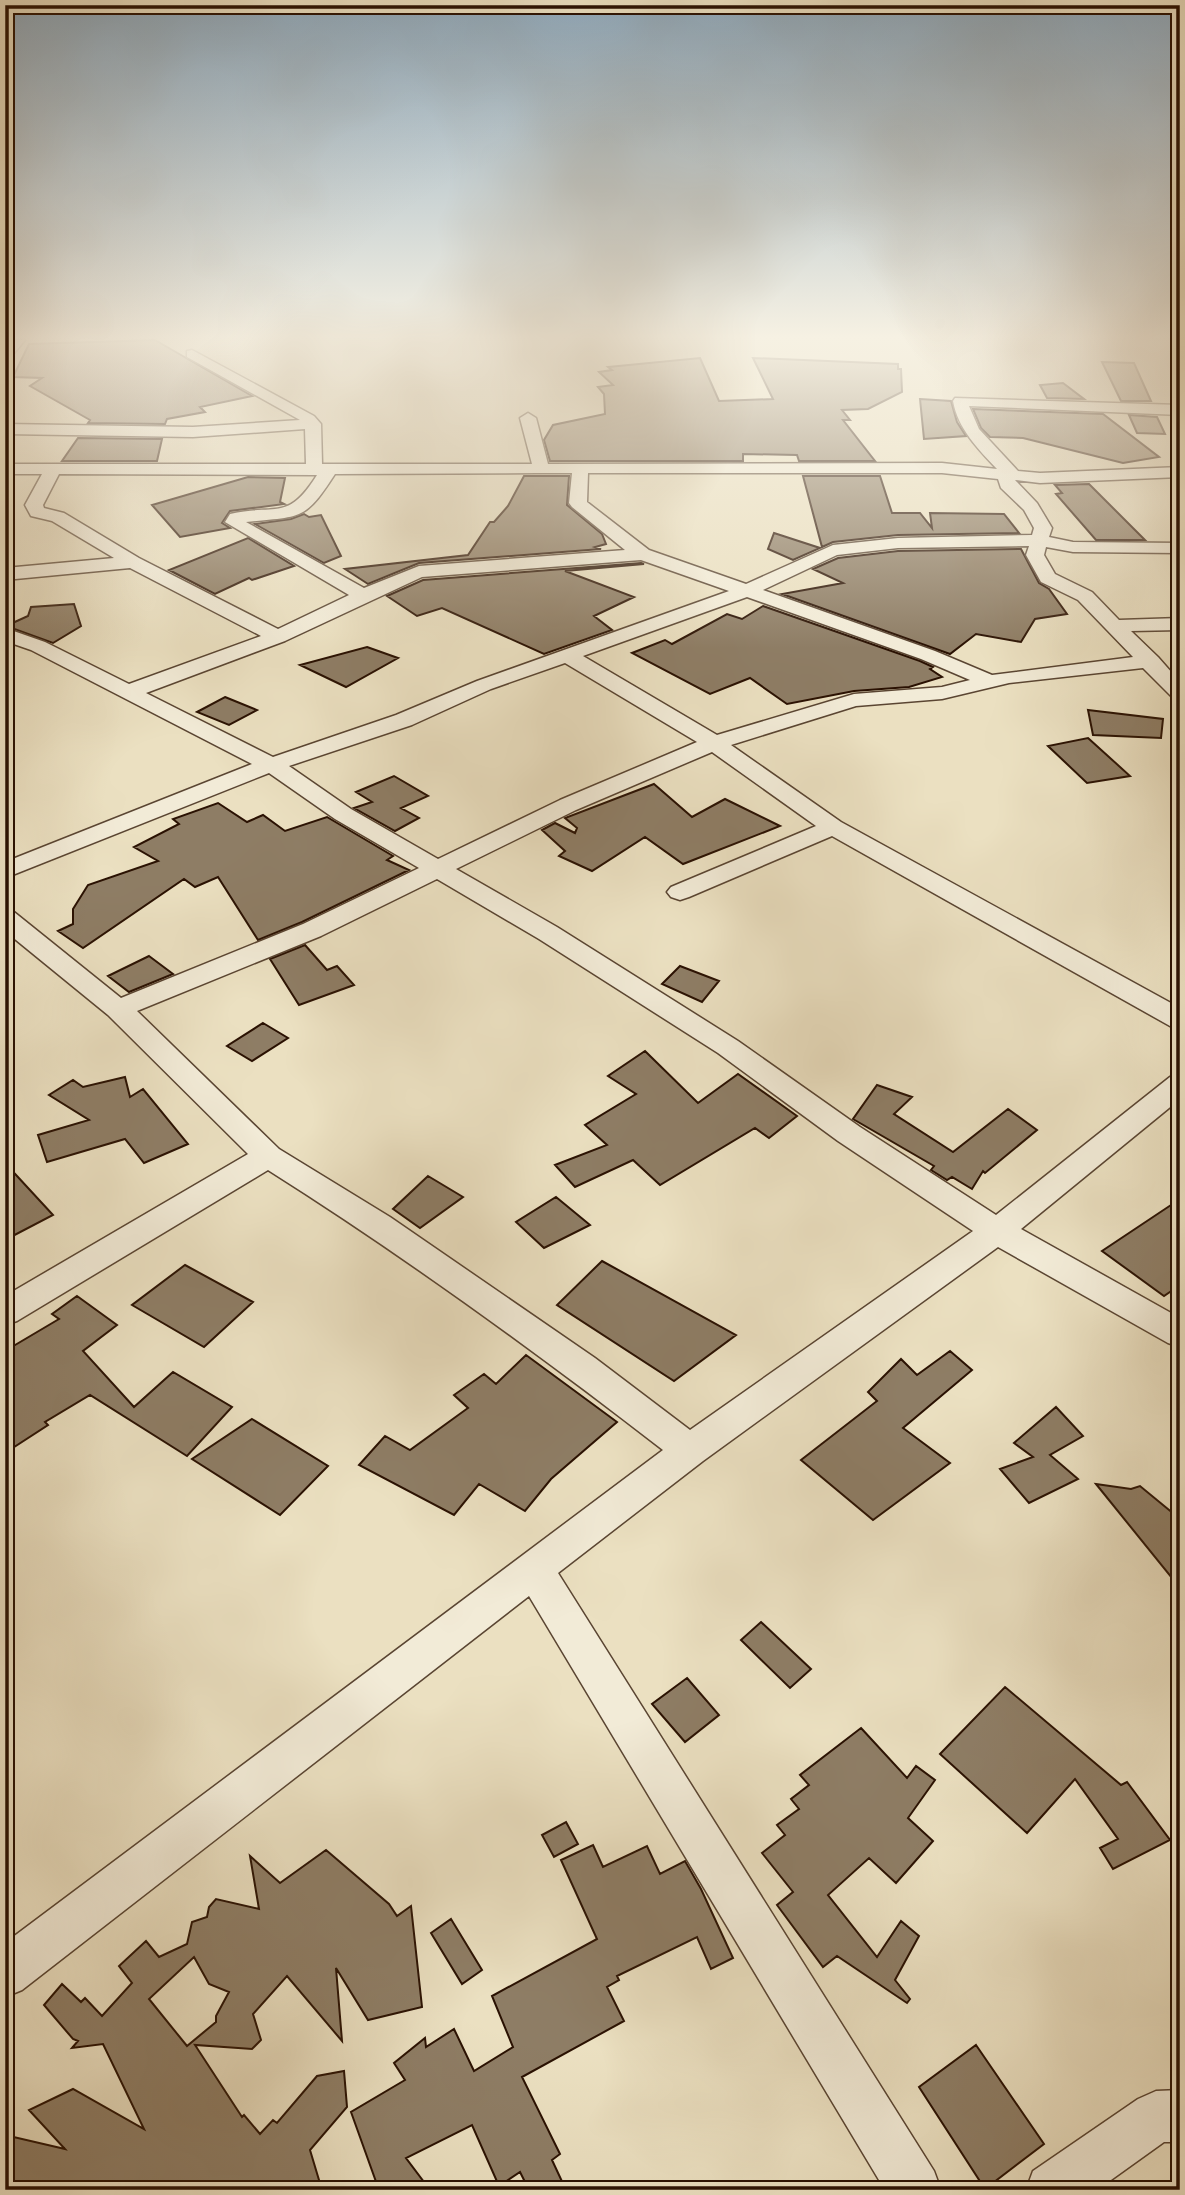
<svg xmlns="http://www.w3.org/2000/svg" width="1185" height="2195" font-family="Cardo,serif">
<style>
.building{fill:#8e7d65;stroke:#2a1102;stroke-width:2;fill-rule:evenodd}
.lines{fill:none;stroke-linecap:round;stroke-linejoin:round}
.minor-casing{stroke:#5a4532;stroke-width:3}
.minor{fill:#f2ebd7;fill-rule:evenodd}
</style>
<rect width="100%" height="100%" fill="#ebe0c1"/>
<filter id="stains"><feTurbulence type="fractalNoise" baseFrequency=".00286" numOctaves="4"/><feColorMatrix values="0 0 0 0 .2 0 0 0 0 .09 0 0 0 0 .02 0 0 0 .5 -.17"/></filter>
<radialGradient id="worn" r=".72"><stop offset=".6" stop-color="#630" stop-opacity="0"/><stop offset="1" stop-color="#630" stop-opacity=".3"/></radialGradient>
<!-- building -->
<path class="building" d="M155 340 252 396 200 407 205 412 167 419 165 424 88 423 90 420 30 386 42 378 13 377 29 344Z
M700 358 719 401 773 399 753 358 898 364V369H901L902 392 868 409 842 410 850 420H843L875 461H799L797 455 743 454V461H550L544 440 553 425 605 414 604 394 598 387 613 385 599 372 612 370 608 367Z
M1102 362 1134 363 1151 401H1121Z
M1063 383 1084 399 1047 398 1040 385Z
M920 399 951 401 957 422 966 436 924 439Z
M973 409 1103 414 1159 457 1123 463 1023 438 990 437 981 428Z
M1129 415 1157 417 1165 434 1137 433Z
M78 438 162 439 157 461H62Z
M524 476H569L567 505 602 534 606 544 595 547 601 549 419 563 368 584 345 569 468 555 490 522H494L508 506Z
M803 476H880L892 513H920L932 528 930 513 1004 514 1019 533 898 535 833 542 822 547Z
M248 477 285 478 280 502 284 504 230 511 222 523 230 528 180 537 152 505Z
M1089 484 1145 540H1096L1056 494 1062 493 1055 485Z
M304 514 309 517 321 515 341 556 324 563 255 524 291 519Z
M774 533 820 548 793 560 768 549Z
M248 538 294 566 252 580 249 578 215 594 169 570Z
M1021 549 1039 583 1049 589 1067 614 1035 619 1021 642 976 634 950 654 782 594 843 583 813 569 838 558 898 551Z
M641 563 644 564 565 571 634 597 594 616 612 630 544 654 442 608 417 616 387 596 423 580Z
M74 604 81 626 53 643 6 626 28 616 31 607Z
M763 606 920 661 933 667 930 669 942 677 909 687 854 691 787 704 750 678 710 694 632 653 665 640 672 644 727 614 742 619Z
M367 647 398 658 346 687 300 665Z
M225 697 257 710 229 725 197 712Z
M1088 710 1163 719 1161 738 1093 735Z
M1088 738 1130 776 1087 783 1048 746Z
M394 776 428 796 401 808 419 818 395 831 354 808 372 802 356 792Z
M654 784 692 817 725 799 780 826 683 864 645 837 592 871 559 856 565 851 542 830 555 823 575 833 577 828 565 818Z
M218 803 247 822 263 815 285 831 327 817 393 856 387 860 409 870 302 922 258 940 218 877 195 887 184 879 83 948 58 931 73 924V909L88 885 158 861 134 847 179 824 173 819Z
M305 945 327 970 337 966 354 985 299 1005 270 959Z
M149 956 173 974 129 992 108 976Z
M680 966 719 981 702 1002 662 984Z
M263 1023 288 1038 252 1061 227 1046Z
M645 1051 698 1103 738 1074 797 1116 769 1138 755 1128 660 1185 633 1160 575 1187 555 1165 607 1145 585 1125 636 1094 608 1076Z
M125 1077 130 1097 143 1089 188 1144 144 1163 125 1139 47 1162 38 1135 89 1120 49 1095 73 1080 83 1087Z
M877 1085 912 1097 894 1114 953 1152 1008 1109 1037 1130 985 1173 983 1171 972 1189 952 1177 947 1180 931 1170 934 1166 853 1119Z
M5 1163 53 1215 5 1240Z
M428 1176 463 1197 420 1228 393 1209Z
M556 1197 590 1225 544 1248 516 1222Z
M1180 1199V1285L1164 1296 1102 1251Z
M602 1261 736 1335 674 1381 557 1305Z
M185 1265 253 1302 204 1347 132 1305Z
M77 1296 117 1325 83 1351 134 1407 173 1372 232 1407 187 1456 90 1395 45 1422 48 1425 5 1453V1351L59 1319 52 1314Z
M950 1351 972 1370 903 1428 950 1463 873 1520 801 1460 877 1401 868 1392 901 1359 917 1375Z
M526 1355 617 1422 551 1479 525 1511 479 1484 454 1515 359 1465 385 1436 410 1450 468 1408 454 1395 484 1374 496 1384Z
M1056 1407 1083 1436 1050 1455 1078 1479 1029 1503 1000 1469 1033 1457 1014 1443Z
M252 1419 328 1466 280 1515 192 1459Z
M1096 1484 1131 1489 1140 1486 1180 1519V1588Z
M761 1622 811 1669 790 1688 741 1640Z
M687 1678 719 1715 685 1742 652 1704Z
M1005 1687 1121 1785 1127 1782 1170 1840 1113 1869 1100 1848 1118 1839 1075 1779 1027 1833 940 1754Z
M861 1728 907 1778 916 1766 935 1780 908 1818 933 1841 896 1883 869 1858 828 1895 877 1957 901 1921 919 1936 895 1980 910 1999 907 2003 837 1956 823 1967 777 1905 793 1892 762 1853 785 1835 777 1825 799 1809 791 1799 809 1785 800 1775Z
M566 1822 578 1844 554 1857 542 1835Z
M593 1845 603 1867 647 1846 660 1874 685 1861 701 1889 733 1958 711 1969 697 1937 617 1976 619 1980 607 1987 624 2021 522 2077 560 2154 552 2160 566 2190H529L520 2172 499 2186 472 2125 406 2158 430 2190H379L351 2112 405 2080 394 2063 425 2038 426 2047 454 2029 474 2071 513 2047 492 1996 597 1939 561 1860Z
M326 1850 389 1904 397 1916 411 1906 422 2007 368 2020 336 1968 342 2041 287 1976 253 2014 261 2040 252 2049 195 2045 242 2117 244 2115 260 2134 273 2120 277 2123 317 2076 344 2071 347 2107 310 2150 322 2190H5V2135L65 2149 29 2110 73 2089 144 2129 103 2044 72 2048 78 2041 73 2039 44 2005 62 1984 81 2002 85 1998 102 2016 132 1983 119 1966 146 1941 159 1957 187 1944 192 1922 207 1917 209 1907 216 1899 259 1909 250 1856 280 1883ZM194 1957 209 1984 229 1992 216 2016V2022L187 2046 149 1999Z
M451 1919 482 1970 462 1984 431 1933Z
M976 2045 1044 2144 985 2189 919 2087Z"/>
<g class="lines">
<defs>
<path id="minor" d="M10 340H25L10 358 5 359V346Z
M192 350 314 416 321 424 322 464H532L520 418 528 413 536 418 548 464 942 463 997 469C978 449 958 429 953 401L955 398 1180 405V415L969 406 979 429 1018 471 1040 473 1180 467V477L1040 483 1015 480 1037 503 1052 528 1049 537 1073 542 1180 543V553L1073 552 1046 547 1044 555 1055 574 1092 592 1119 620 1180 618V630L1131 631 1158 657 1180 682V700L1173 698 1143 668 1009 683 942 699 856 706 731 745 841 822 1180 1008V1029L1170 1026 832 836 689 897 680 900 671 897 667 892 671 887 816 826 712 752 576 810 456 869 557 927 738 1041 860 1127 996 1215 1170 1077 1180 1074V1099L1021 1229 1180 1318V1347L1168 1343 998 1247 703 1461 558 1573 934 2171 941 2190H885L529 1596 22 1990 5 1997V1943L663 1450C535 1351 404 1256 268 1170L17 1321 5 1325V1296L248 1154 108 1015 5 931V910L14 912 121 998 303 924 419 868 335 819 269 773 5 878V862L252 764 31 650 5 641V628L45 642 129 684 261 636 130 568 5 580V568L114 558 52 521 31 516 25 505 42 474H5V464H306L305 429 193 437 5 434V424L193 427 300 420 187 357V351ZM536 473H572L569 503 572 507 625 550 419 566 364 588 246 522C301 516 304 522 335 474ZM588 473H942L998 479 1001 488 1024 510 1034 528 1032 535 898 538 833 545 746 584 649 550 587 502ZM59 474 317 475C287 523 276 503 230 514L225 522 349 595 278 629 139 558 64 513 44 508 43 505ZM1029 546 1026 555 1041 582 1078 600 1133 657 992 675 935 651 763 590 837 555 898 548ZM641 560 729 591 477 681 396 715 273 757 146 693 285 641 422 577ZM747 597 921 659 970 680 942 687 854 694 717 735 583 656ZM565 663 697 742 560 800 438 859 351 809 289 766 412 725 491 689ZM437 879 539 939 718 1053 838 1141 973 1231 690 1430 595 1358 390 1217 279 1149 137 1011 321 936Z
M1180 2090V2142H1164L1097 2190H1026L1033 2171 1138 2099 1156 2091Z"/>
</defs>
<!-- minor casing -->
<use href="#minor" class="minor-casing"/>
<!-- minor -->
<use href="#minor" class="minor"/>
</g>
<!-- sky -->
<linearGradient id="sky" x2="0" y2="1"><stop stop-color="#8faabe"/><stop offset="0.52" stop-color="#f6f1e3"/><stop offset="1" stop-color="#f6f1e3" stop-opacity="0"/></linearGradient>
<rect width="1185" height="648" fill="url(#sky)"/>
<!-- margin -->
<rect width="1185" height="2195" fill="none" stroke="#ebe0c1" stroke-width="28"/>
<rect x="7" y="7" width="1171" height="2181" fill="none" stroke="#2a1102" stroke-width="3.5"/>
<rect x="14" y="14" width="1157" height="2167" fill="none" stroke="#2a1102" stroke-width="2"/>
<rect width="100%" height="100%" filter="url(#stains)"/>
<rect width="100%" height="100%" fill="url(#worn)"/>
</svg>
